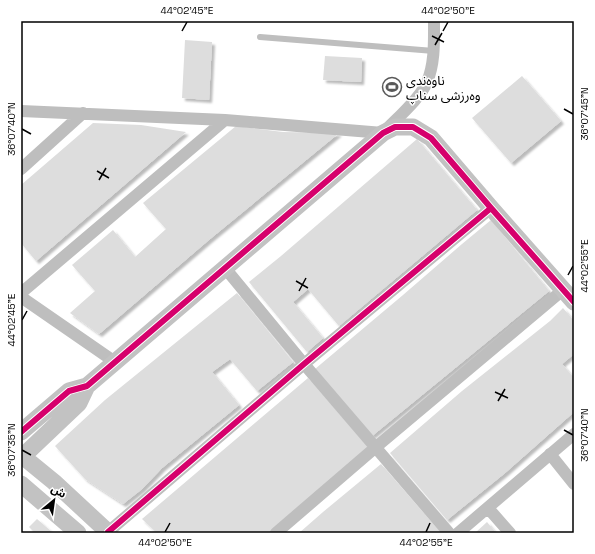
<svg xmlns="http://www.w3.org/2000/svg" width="595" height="554" font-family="'Space Grotesk','Noto Sans Arabic',sans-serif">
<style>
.building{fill:#ddd;filter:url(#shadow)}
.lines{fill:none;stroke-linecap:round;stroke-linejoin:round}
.lane{stroke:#bebebe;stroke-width:6}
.street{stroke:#bebebe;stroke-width:12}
.secondary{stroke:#c2c2c2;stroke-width:17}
.cycleway-casing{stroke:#fff;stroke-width:8}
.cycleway{stroke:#d6006c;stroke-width:6}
.ticks{fill:none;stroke:#000;stroke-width:1.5}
.labels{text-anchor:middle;stroke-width:3;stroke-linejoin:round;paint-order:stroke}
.poi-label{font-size:13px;fill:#000;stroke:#fff;text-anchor:start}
.neatline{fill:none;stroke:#000;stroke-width:1.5}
.ticks-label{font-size:10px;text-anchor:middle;fill:#000}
</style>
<defs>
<filter id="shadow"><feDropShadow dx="3" dy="3" stdDeviation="1" flood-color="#0004"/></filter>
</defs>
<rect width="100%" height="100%" fill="#fff"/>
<!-- building -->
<path class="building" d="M185 40 212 42 209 100 182 98Z
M325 56 362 58 361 82 323 80Z
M522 76 561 121 511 163 472 118Z
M93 123 141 125 186 132 36 261 21 243V185Z
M236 126 283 132 339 133 210 239 99 334 70 313 95 291 72 265 113 230 135 257 166 229 143 203Z
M417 139 477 210 339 326 308 289 293 302 323 338 307 352 249 282 281 256Z
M491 220 549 291 372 436 315 369 403 295 462 244Z
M237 293 293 362 257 391 230 359 212 372 239 405 162 468 142 489 123 504 85 479 55 446 105 400Z
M563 308 574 321V354L562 364 574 378V412L505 473 447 520 390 453 462 391 550 321Z
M308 378 368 447 268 533H157L142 519Z
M381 464 441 533H299L323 512Z
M37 519 53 533H35L29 527Z
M487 522 496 533H475Z"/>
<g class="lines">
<!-- lane -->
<path class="lane" d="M260 37 434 51"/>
<!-- street -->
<path class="street" d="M21 111 225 120 383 133C395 120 421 98 427 82 435 63 434 41 434 21
M21 169 83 113
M225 268 304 364 449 533
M21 293 225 120
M21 297 115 362
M550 454 574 484
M488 508 510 533
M108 532 304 364 491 208
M276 533 376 447 563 290
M458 533 574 434"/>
<!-- secondary -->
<path class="secondary" d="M21 432 69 391 87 386 383 133 395 127H413L431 138 491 208 574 302
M21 455 54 482 109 533
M21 458 79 403 87 386
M21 484 78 533"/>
<defs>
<path id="cycleway" d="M21 432 69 391 87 386 383 133 395 127H413L431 138 491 208 574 302
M108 532 304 364 491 208"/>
</defs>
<!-- cycleway casing -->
<use href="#cycleway" class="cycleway-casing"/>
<!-- cycleway -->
<use href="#cycleway" class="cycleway"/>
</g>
<!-- ticks -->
<path class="ticks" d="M182 31 187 22M443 31 448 22M432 36 444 42M435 45 442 33M564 109 573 114M22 129 31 134M97 171 109 178M99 180 106 168M568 275 573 266M296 281 308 288M299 291 306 278M22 320 27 311M495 392 508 398M498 401 505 389M564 430 573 435M22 450 31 455M165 532 170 523M426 532 430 523"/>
<!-- icons -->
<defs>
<symbol id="stadium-ring" viewBox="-11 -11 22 22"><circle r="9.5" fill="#fff" stroke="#595959" stroke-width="1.5"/><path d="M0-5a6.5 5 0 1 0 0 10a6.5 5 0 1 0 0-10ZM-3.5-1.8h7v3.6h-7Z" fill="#595959"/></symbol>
</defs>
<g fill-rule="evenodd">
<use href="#stadium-ring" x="381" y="76" width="22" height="22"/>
</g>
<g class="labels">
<!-- poi labels -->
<g class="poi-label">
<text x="406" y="85">ناوەندی<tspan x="406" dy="15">وەرزشی سناپ</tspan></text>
</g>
</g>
<!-- border -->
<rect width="595" height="554" fill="none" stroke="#ffffff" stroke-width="44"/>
<!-- north arrow -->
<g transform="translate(54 500) rotate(29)" stroke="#ffffff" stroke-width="3" paint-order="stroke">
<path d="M0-3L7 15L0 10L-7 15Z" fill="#000000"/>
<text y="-6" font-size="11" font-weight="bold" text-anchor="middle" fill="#000000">ش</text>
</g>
<rect x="22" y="22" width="551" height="510" class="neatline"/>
<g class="ticks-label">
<text x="187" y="14">44°02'45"E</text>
<text x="448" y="14">44°02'50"E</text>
<text transform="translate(584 114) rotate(-90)" y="4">36°07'45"N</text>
<text transform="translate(11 129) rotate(-90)" y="4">36°07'40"N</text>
<text transform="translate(584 266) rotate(-90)" y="4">44°02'55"E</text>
<text transform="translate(11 320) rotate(-90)" y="4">44°02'45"E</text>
<text transform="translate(584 435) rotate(-90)" y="4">36°07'40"N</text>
<text transform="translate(11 450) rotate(-90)" y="4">36°07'35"N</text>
<text x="165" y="546">44°02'50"E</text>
<text x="426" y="546">44°02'55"E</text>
</g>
</svg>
